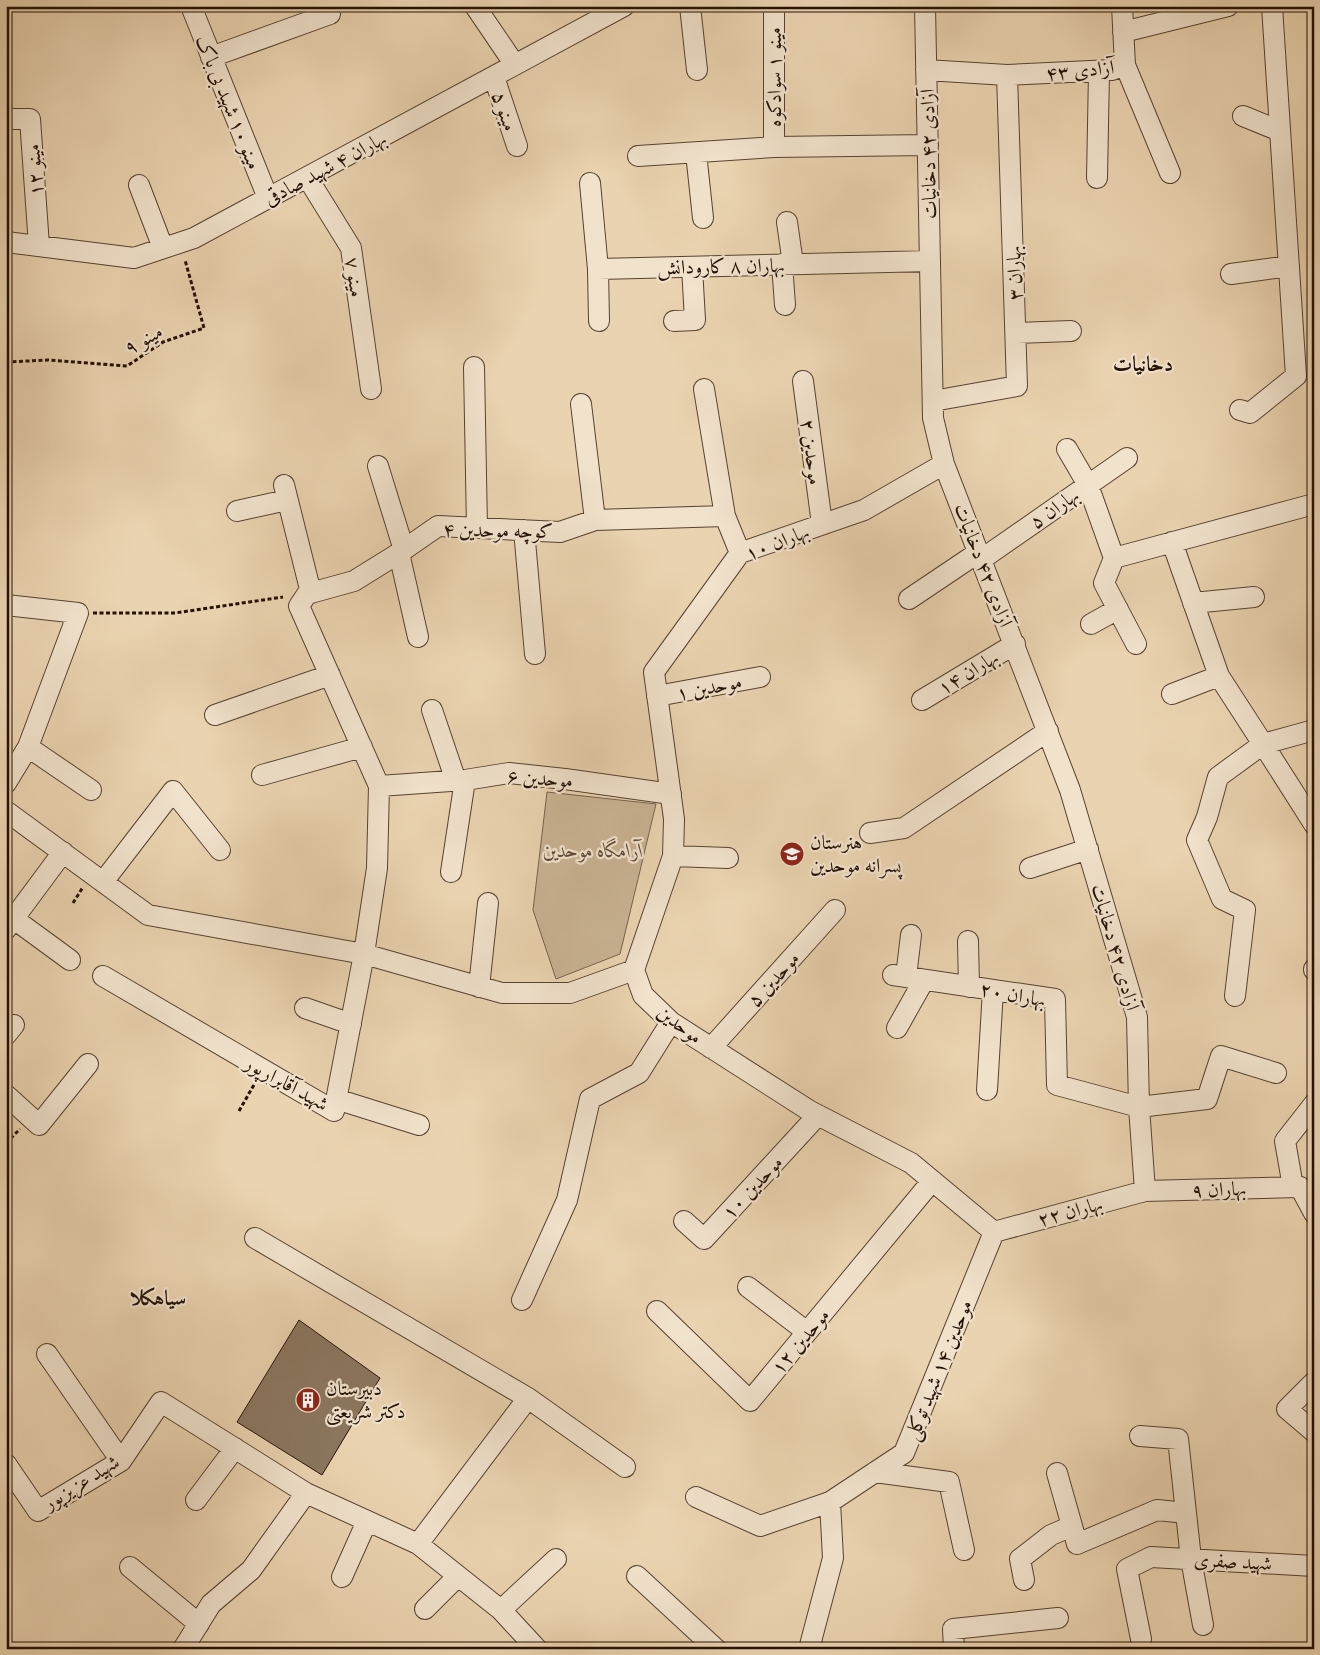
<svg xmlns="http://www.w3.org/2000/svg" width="1320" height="1655" font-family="'Sorts Mill Goudy',Amiri,serif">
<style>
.green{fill:#c8b293;stroke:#76624d}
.building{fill:#8b765f;stroke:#241107}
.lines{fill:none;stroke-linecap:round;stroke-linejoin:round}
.minor-casing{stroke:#564231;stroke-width:22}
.path{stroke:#241107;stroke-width:3;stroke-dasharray:4 2.5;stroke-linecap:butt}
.minor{stroke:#f1e2cc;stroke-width:20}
.labels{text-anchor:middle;stroke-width:4.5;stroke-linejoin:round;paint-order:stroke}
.street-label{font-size:20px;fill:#241107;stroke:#f1e2cc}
.poi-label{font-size:20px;fill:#241107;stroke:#f1e2cc;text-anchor:start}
.park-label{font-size:20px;font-style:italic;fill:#5d4938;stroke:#f1e2cc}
.neighbourhood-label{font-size:21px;font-weight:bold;fill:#241107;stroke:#f1e2cc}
</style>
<rect width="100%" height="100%" fill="#ead3b0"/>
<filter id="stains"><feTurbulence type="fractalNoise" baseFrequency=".004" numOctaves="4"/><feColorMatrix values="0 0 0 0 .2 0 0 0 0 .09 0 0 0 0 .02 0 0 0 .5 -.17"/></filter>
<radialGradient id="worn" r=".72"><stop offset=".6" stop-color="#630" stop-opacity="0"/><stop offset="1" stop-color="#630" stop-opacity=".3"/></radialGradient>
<!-- green -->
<path class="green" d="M547 792 656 804 620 954 556 979 533 910Z"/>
<!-- building -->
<path class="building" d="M299 1320 380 1378 322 1475 237 1422Z"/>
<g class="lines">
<defs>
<path id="minor" d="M191 6 268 198
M475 6 515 65
M690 6 697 70
M774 6V147
M925 6 933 418 944 464 1070 790 1137 1017 1139 1107 1145 1191
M1123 32 1228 6
M211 57 330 14
M1125 65 1170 173
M926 70 1007 75 1112 70 1125 65 1122 6
M494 77 517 146
M1243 116 1280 131
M6 119H30L39 246
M696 153 703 218
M638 156 774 147 928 145
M307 177 351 248 371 389
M1097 178 1099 72
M590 183 598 269 930 261
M139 185 163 248
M787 222 793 264
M6 242 134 258 194 238 624 6
M782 264 785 305
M598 269 599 321
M1231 274 1289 266
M674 321 695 320 692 267
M1016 333 1071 331
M474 367 477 528
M803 381 822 524
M704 389 725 516
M933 401 1017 386 1007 75
M581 404 595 520
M1240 410 1250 413 1296 376 1272 6
M1067 449 1088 485 1114 558 1314 504
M944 464 864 510 740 553 654 672 674 819 673 856 634 970 643 995 671 1022 810 1111 911 1163 994 1232
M378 466 404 550
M284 485 311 593
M237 511 287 500
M524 530 535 654
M1172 542 1219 676 1263 744 1314 730
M399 553 418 637
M1114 558 1104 583 1136 644
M982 559 1127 458
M909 599 979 552
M1193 603 1254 597
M6 605 78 613 28 747 6 783
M1091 624 1118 609
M1172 694 1219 676
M657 696 760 677
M922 700 1015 644
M432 710 456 781
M215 715 330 675
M28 747 91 790
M262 775 362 747
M379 786 465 780 509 773 565 779 671 794
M6 811 148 915 364 954 334 1111 103 976
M870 833 904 828 1048 731
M673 856 728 858
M1030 868 1088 849
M451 872 465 780
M103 882 173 791 220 850
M14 919 70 960
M6 929 63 852
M968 941 969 987
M1314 969V970
M634 970 570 993H502L364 954 377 868 379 786 299 606 307 594 354 581 399 553 438 526 560 532 595 520 725 516 740 553
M893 975 1055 999 1057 1085 1139 1107 1207 1099 1221 1056 1276 1073
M906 977 911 935
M479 987 488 903
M1235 996 1245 910 1222 899 1197 840 1207 817 1218 777 1263 744 1314 824
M305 1008 351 1024
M897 1028 924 980
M6 1035 14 1025
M711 1048 835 910
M987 1090 993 990
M6 1095 39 1125 88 1064
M336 1099 419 1125
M1293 1187 1285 1141 1314 1104
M684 1221 704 1239 818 1115
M994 1232 1145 1191 1300 1187 1314 1213
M255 1238 528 1398 418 1544
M748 1287 807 1332
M522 1300 567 1200 590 1099 639 1073 671 1022
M657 1311 750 1401 932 1181
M47 1354 121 1461
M1314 1382 1287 1409 1314 1432
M528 1398 625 1467
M1140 1436 1178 1439 1191 1559 1203 1625
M6 1464 38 1511 121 1461 161 1402 306 1493 418 1544 501 1610 537 1649
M875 1472 949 1482 964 1550
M1057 1473 1072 1526
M696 1497 760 1526 830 1502
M196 1500 235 1448
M130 1567 199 1624
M637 1576 716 1649
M342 1577 367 1521
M1024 1580 1020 1559 1051 1535 1072 1526 1077 1544 1157 1510 1186 1513
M425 1609 458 1576
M501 1610 556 1559
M1141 1639 1127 1569 1151 1557 1314 1566
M183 1649 211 1604 251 1570 306 1493
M809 1649 833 1558 830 1502 904 1453 994 1232
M954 1649 953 1629 1058 1618"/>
</defs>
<!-- minor casing -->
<use href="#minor" class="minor-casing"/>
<!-- path -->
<path class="path" d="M6 362 48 360 127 366 163 342 204 328 185 260
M93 613H175L283 597
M73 903 83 887
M239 1111 255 1083
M6 1143 20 1129"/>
<!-- minor -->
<use href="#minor" class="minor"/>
</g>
<!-- icons -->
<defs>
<symbol id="school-disc" viewBox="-11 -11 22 22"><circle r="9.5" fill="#8f2418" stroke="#f1e2cc"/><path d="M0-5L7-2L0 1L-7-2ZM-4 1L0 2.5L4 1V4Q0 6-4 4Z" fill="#fff"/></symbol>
<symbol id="building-disc" viewBox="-11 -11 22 22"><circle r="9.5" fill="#8f2418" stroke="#f1e2cc"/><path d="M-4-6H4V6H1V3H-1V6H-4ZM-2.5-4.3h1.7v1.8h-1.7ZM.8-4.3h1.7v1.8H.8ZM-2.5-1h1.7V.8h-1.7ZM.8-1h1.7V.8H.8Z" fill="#fff"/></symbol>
</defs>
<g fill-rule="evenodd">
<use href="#school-disc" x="778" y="840" width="28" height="28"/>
<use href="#building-disc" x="294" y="1386" width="28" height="28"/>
</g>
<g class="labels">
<!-- street labels -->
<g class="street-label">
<text transform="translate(1080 70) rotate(-6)" y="7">آزادی ۴۳</text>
<text transform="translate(774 77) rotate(-90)" y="7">مینو ۱ سوادکوه</text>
<text transform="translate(229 102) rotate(68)" y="7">مینو ۱۰ شهید بی باک</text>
<text transform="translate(505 111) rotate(71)" y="7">مینو ۵</text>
<text transform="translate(928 154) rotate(-91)" y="7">آزادی ۴۲ دخانیات</text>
<text transform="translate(325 168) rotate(-28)" y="7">بهاران ۴ شهید صادقی</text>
<text transform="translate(34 170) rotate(-94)" y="7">مینو ۱۲</text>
<text transform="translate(721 266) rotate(-1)" y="7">بهاران ۸ کارودانش</text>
<text transform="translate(1014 273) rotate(-92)" y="7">بهاران ۳</text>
<text transform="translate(355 277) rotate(82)" y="7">مینو ۷</text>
<text transform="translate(143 339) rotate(-29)" y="7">مینو ۹</text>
<text transform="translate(812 452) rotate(83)" y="7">موحدین ۲</text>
<text transform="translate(1054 508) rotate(-35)" y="7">بهاران ۵</text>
<text transform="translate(498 530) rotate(1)" y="7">کوچه موحدین ۴</text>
<text transform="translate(777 542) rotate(-21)" y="7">بهاران ۱۰</text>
<text transform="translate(984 565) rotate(69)" y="7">آزادی ۴۲ دخانیات</text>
<text transform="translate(968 672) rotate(-31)" y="7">بهاران ۱۴</text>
<text transform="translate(709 687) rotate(-11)" y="7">موحدین ۱</text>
<text transform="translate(540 778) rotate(4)" y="7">موحدین ۶</text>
<text transform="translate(1116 947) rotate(74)" y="7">آزادی ۴۲ دخانیات</text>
<text transform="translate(773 979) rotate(-48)" y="7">موحدین ۵</text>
<text transform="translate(1013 994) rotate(10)" y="7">بهاران ۲۰</text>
<text transform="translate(680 1024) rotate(37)" y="7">موحدین</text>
<text transform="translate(287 1083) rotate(29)" y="7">شهید آقابرارپور</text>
<text transform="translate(752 1187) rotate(-47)" y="7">موحدین ۱۰</text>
<text transform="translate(1219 1189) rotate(-2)" y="7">بهاران ۹</text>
<text transform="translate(1070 1211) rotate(-15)" y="7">بهاران ۲۲</text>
<text transform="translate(800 1341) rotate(-50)" y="7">موحدین ۱۲</text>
<text transform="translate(938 1370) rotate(-68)" y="7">موحدین ۱۴ شهید توکلی</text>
<text transform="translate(81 1482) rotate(-32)" y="7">شهید عزیزپور</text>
<text transform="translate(1233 1561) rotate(3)" y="7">شهید صفری</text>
</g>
<!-- poi labels -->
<g class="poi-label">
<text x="810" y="849">هنرستان<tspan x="810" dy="23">پسرانه موحدین</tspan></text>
<text x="326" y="1395">دبیرستان<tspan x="326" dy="23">دکتر شریعتی</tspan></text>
</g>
<!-- park labels -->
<g class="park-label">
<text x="593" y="857">آرامگاه موحدین</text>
</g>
<!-- neighbourhood labels -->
<g class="neighbourhood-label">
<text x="1143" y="371">دخانیات</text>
<text x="158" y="1305">سیاهکلا</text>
</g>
</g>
<!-- margin -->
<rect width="1320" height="1655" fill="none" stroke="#ead3b0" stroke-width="25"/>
<rect x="8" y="8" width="1305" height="1640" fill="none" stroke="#241107" stroke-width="2.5"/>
<rect x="12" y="12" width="1295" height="1630" fill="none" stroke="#241107"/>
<rect width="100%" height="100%" filter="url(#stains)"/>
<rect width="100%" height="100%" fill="url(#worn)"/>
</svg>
